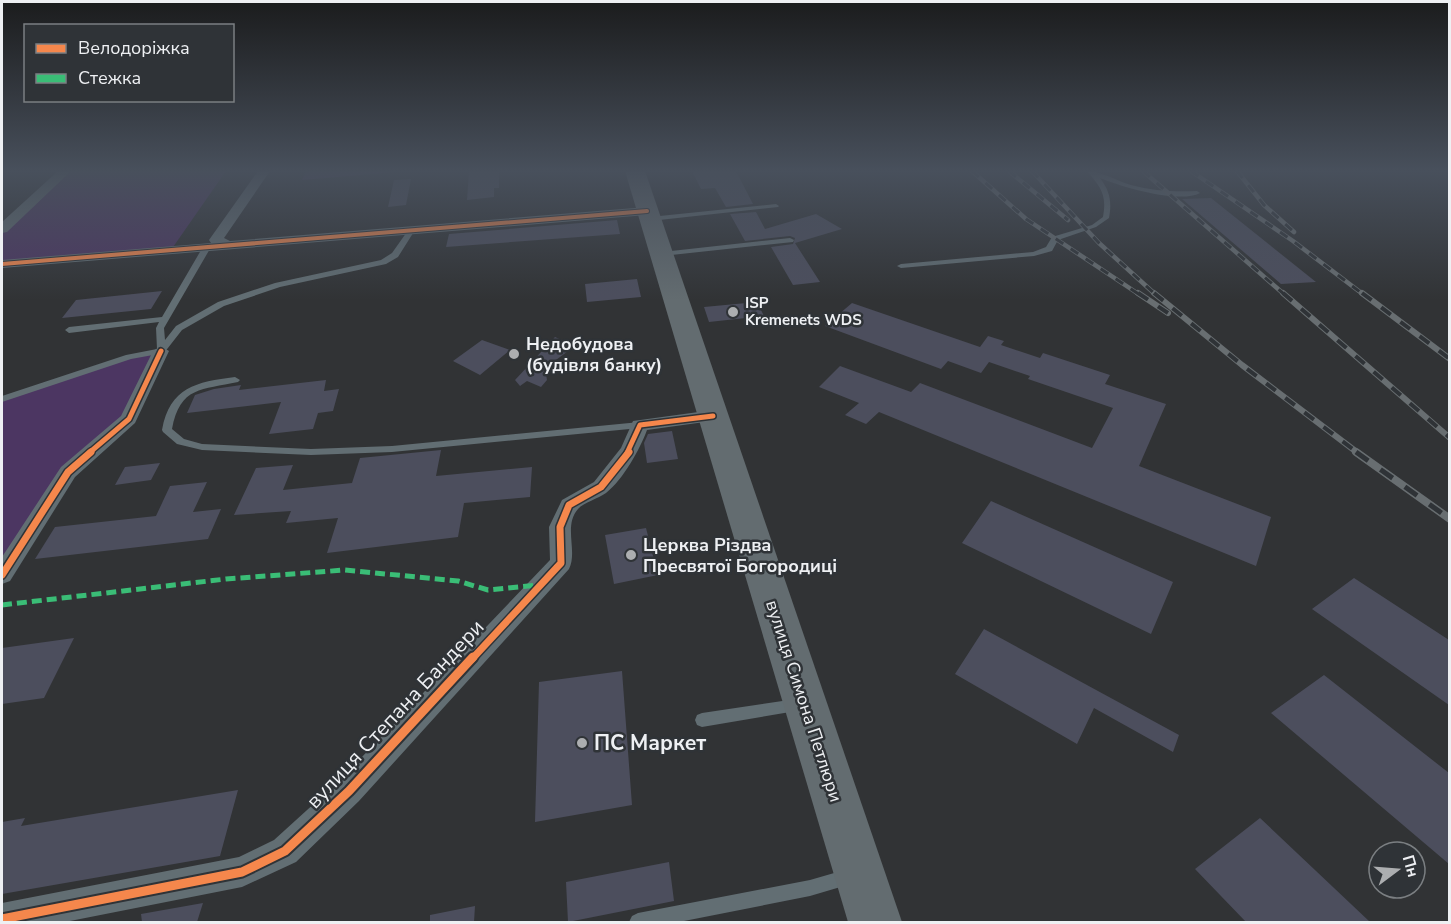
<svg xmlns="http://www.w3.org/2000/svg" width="1451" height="924" font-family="'Nunito Sans',sans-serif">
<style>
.green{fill:#4c3662}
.building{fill:#4c4e5d}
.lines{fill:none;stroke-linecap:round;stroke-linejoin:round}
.lane{fill:#626e73;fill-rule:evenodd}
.street{fill:#626e73;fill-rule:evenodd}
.highway{fill:#636c70;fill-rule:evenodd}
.rail-far2-casing{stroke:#686e71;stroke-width:4.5}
.rail-far1-casing{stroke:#686e71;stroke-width:6}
.rail-casing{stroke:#686e71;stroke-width:8}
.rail-far2{stroke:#2f3337;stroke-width:3;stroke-dasharray:9;stroke-linecap:butt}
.rail-far1{stroke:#2f3337;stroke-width:4;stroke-dasharray:12;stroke-linecap:butt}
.rail{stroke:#2f3337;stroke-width:5;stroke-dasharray:15;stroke-linecap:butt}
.quiet{stroke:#3abd76;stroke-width:5;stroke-dasharray:10 5;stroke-linecap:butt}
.cycleway-far3-casing{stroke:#2f3337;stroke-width:6}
.cycleway-far2-casing{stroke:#2f3337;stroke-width:8}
.cycleway-far1-casing{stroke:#2f3337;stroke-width:10}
.cycleway-casing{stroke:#2f3337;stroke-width:13}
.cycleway-far3{stroke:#f5874c;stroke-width:4}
.cycleway-far2{stroke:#f5874c;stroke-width:5}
.cycleway-far1{stroke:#f5874c;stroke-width:7}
.cycleway{stroke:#f5874c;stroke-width:9}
.poi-dot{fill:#acaeb0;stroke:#2f3337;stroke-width:2}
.labels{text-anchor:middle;stroke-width:5;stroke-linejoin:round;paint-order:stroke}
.far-poi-label{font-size:15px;font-weight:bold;fill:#eef0f3;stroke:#2f3337;text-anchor:start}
.poi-label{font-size:18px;font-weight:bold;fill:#eef0f3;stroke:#2f3337;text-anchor:start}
.street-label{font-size:18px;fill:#eef0f3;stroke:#2f3337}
.near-street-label{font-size:21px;fill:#eef0f3;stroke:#2f3337}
.near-poi-label{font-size:21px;font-weight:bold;fill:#eef0f3;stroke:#2f3337;text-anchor:start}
</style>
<rect width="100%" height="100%" fill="#313335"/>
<!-- green -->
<path class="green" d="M65 171H226L171 250 2 264V229Z
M306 171H408L302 180Z
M161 351 129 419 68 472 2 575V399L129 357Z"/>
<!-- building -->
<path class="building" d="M469 171H499V188H494V197L467 200Z
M692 171H736L753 204 726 207 715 188 701 189Z
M411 179 406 205 388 207 394 180Z
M1211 198 1316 282 1281 284 1182 199Z
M756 212 765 229 816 214 842 229 795 243 820 282 793 285 771 247 793 244 795 238 790 236 745 241 730 214Z
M617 220 620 234 446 247 449 234Z
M637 279 641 297 587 302 585 284Z
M162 291 151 309 62 318 76 300Z
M757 302 764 316 709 322 704 307Z
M852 303 980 347 988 336 1004 341 1001 345 1040 358 1043 353 1110 375 1105 384 1166 404 1139 466 1271 517 1256 566 879 412 866 424 845 415 859 403 819 387 840 366 911 392 920 383 1092 448 1113 408 1028 379 1030 376 989 362 981 373 948 361 941 369 825 326Z
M555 337 575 346 545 368 547 380 541 387 527 381 520 386 515 380Z
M482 340 510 350 480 375 453 361Z
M326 380 324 391 339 389 333 411 318 413 313 429 269 434 281 402 187 413 195 395 214 389 241 385 239 390Z
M672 431 678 459 647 463 644 443 648 434Z
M441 450 436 476 532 467 530 497 464 503 458 537 327 553 338 518 286 523 291 511 234 515 256 468 293 465 283 490 352 483 360 458Z
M160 463 151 480 115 485 125 467Z
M207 482 193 512 221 509 208 539 35 559 55 527 156 516 170 486Z
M991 501 1173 582 1151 634 962 543Z
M646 528 658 575 614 584 605 535Z
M1354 578 1449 640V705L1312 609Z
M984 629 1179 735 1173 752 1094 708 1077 744 955 674Z
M74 638 44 698 2 704V648Z
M622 671 632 805 535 822 539 682Z
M1324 675 1449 773V864L1271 713Z
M238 790 220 856 2 894V822L25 818 21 826Z
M1260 818 1370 922H1246L1195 869Z
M669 862 674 901 568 922 566 882Z
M203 903 197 922H142L141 914Z
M475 906 474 922H430V915Z"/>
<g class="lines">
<!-- lane -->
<path class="lane" d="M1087 171C1101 171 1117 181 1131 185 1153 191 1175 192 1197 191L1200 193C1179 204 1122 187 1100 178 1110 191 1112 202 1109 218L1096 227 1058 240 1052 251 1034 256 901 268 897 266 901 264 1033 252 1046 247 1052 237 1092 225 1103 217C1107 194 1101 188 1087 171Z
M776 204 779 206 778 207 650 221 647 219 650 217Z
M411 228 415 230 398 257 386 264 280 287 224 306 182 330 164 353 131 359 2 402V396L126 355 157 349 156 328 159 322 69 333 65 330 69 327 162 317 204 245 211 247 164 328 165 340 176 326 218 302 275 283 381 260 392 253 409 229Z
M790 238 794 240 793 242 662 256 658 254 662 252Z
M235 377 240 380 238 382C202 390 180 386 172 429L184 439 202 444 311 449 392 446 640 422 645 425 640 428 392 452 311 455 202 450 177 444 163 432 162 430C170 387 196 382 235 377Z
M796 699 801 701 803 705 801 709 796 711 702 727 697 725 695 720 697 715 702 713Z
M848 869 854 871 856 877 854 883 810 896 679 922H629L632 916 638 913 810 880Z"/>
<!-- street -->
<path class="street" d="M58 171H71L7 232 2 233V222Z
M258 171H270L224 238 230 241 647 207 653 211 647 215 2 268V260L211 243 209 240Z
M161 346 169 351 135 423 75 477 10 581 2 584V557L61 467 121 416 153 351Z
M713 410 719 412 722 416 719 420 647 430C640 449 623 480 606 493 598 499 584 502 578 509 563 526 578 551 569 569L359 801 296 862 242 887 65 922H2V903L239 857 274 840 339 781 550 560 549 527 562 500 594 482 621 448 633 421Z"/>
<!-- highway -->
<path class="highway" d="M625 171H645L902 922H848Z"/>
<defs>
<path id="rail-far2" d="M972 171 1026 219 1140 295
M1009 171 1068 220
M1032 171 1099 243 1156 295
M1143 171 1285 295
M1191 171 1293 241 1364 295
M1237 171 1264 205 1294 232"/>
<path id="rail-far1" d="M1138 293 1168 313
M1154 293 1242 365 1358 453
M1283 293 1450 438
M1362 293 1450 359"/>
<path id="rail" d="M1356 452 1450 519"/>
</defs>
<!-- rail-far2 casing -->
<use href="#rail-far2" class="rail-far2-casing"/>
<!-- rail-far1 casing -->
<use href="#rail-far1" class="rail-far1-casing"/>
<!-- rail casing -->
<use href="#rail" class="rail-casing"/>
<!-- rail-far2 -->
<use href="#rail-far2" class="rail-far2"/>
<!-- rail-far1 -->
<use href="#rail-far1" class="rail-far1"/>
<!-- rail -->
<use href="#rail" class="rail"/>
<!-- quiet -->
<path class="quiet" d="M2 605 226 579 345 570 458 581 488 590 539 585"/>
<defs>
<path id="cycleway-far3" d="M2 264 647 211"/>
<path id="cycleway-far2" d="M89 453 129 419 161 351
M627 453 640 425 713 416"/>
<path id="cycleway-far1" d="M2 575 68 472 91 452
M472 659 561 563 560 527 569 505 601 487 629 452"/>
<path id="cycleway" d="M2 919 242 872 285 851 349 791 473 657"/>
</defs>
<!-- cycleway-far3 casing -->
<use href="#cycleway-far3" class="cycleway-far3-casing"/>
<!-- cycleway-far2 casing -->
<use href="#cycleway-far2" class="cycleway-far2-casing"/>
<!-- cycleway-far1 casing -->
<use href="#cycleway-far1" class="cycleway-far1-casing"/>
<!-- cycleway casing -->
<use href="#cycleway" class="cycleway-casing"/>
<!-- cycleway-far3 -->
<use href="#cycleway-far3" class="cycleway-far3"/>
<!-- cycleway-far2 -->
<use href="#cycleway-far2" class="cycleway-far2"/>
<!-- cycleway-far1 -->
<use href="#cycleway-far1" class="cycleway-far1"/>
<!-- cycleway -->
<use href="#cycleway" class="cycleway"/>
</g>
<!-- sky -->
<linearGradient id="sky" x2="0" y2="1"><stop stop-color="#1b1c1d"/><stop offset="0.57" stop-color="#48505c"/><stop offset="1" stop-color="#48505c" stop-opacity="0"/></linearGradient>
<rect width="1451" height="300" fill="url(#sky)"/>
<!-- markers -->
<g class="poi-dot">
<circle cx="733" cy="312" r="6"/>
<circle cx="514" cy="354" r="6"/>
<circle cx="631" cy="555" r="6"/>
<circle cx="582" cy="743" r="6"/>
</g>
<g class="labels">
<!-- far-poi labels -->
<g class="far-poi-label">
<text x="745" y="308">ISP<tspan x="745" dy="17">Kremenets WDS</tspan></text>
</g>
<!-- poi labels -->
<g class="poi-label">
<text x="526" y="350">Недобудова<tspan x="526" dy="21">(будівля банку)</tspan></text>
<text x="643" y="551">Церква Різдва<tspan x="643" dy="21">Пресвятої Богородиці</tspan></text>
</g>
<!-- street labels -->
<g class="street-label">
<text transform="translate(804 701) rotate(72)" y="6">вулиця Симона Петлюри</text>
</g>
<!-- near-street labels -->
<g class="near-street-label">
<text transform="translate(395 714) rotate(-47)" y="7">вулиця Степана Бандери</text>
</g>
<!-- near-poi labels -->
<g class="near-poi-label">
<text x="594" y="750">ПС Маркет</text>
</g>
</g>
<!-- border -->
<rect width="1451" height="924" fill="none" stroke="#eef0f3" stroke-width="6"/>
<!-- legend -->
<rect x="24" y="24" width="210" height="78" fill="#2f3337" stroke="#7b7f82" stroke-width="1.5"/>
<rect x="36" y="44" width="30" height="9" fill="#f5874c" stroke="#7b7f82" stroke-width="1.5"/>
<text x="78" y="54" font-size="18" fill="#eef0f3">Велодоріжка</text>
<rect x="36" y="74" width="30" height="9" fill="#3abd76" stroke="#7b7f82" stroke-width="1.5"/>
<text x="78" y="84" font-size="18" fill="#eef0f3">Стежка</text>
<!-- north arrow -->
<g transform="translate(1397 870) rotate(74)"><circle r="28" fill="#2f3337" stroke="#7b7f82" stroke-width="1.5"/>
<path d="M0-4.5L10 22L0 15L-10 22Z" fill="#acaeb0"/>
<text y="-9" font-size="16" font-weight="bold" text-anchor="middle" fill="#eef0f3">Пн</text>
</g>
</svg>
